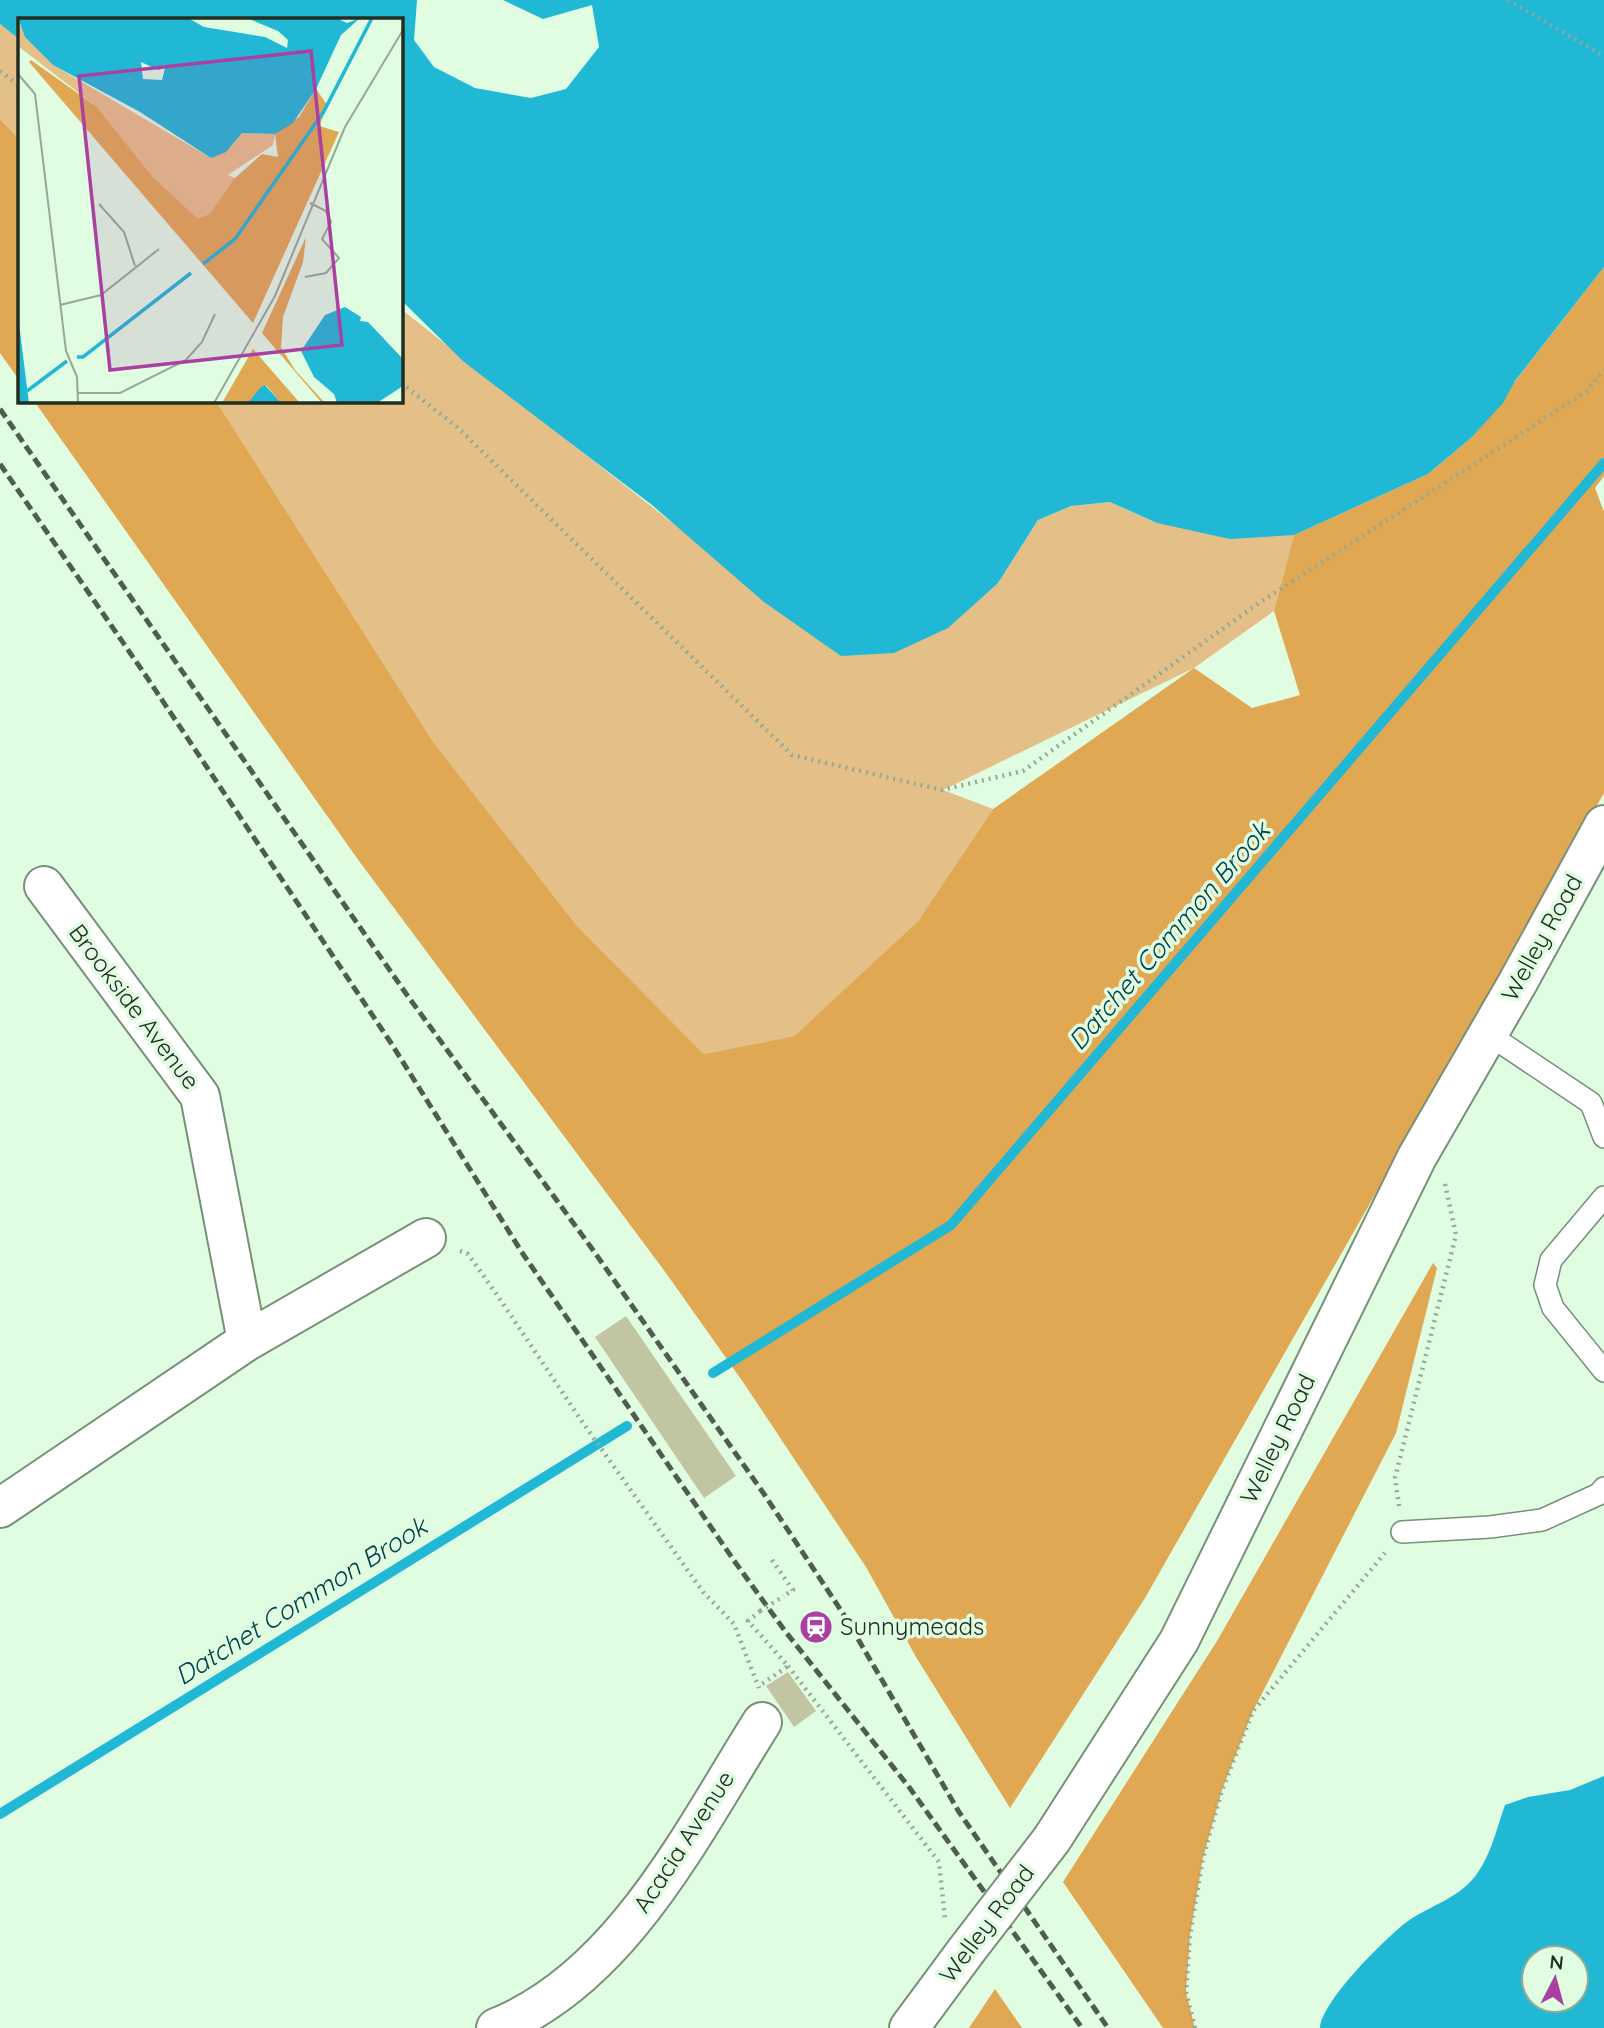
<svg xmlns="http://www.w3.org/2000/svg" width="1604" height="2028" font-family="Quicksand,sans-serif">
<style>
.green{fill:#e5bf88}
.forest{fill:#e0a852}
.water{fill:#20b8d4;fill-rule:evenodd}
.lines{fill:none;stroke-linecap:round;stroke-linejoin:round}
.stream{stroke:#20b8d4;stroke-width:10}
.building{fill:#c2c5a2}
.service-casing{stroke:#779178;stroke-width:24}
.minor-casing{stroke:#779178;stroke-width:42}
.secondary-casing{stroke:#779178;stroke-width:42}
.path{stroke:#94a995;stroke-width:4.5;stroke-dasharray:2 5;stroke-linecap:butt}
.service{stroke:#fff;stroke-width:21}
.minor{stroke:#fff;stroke-width:38}
.secondary{stroke:#fff;stroke-width:38}
.rail{stroke:#4f5d4f;stroke-width:5;stroke-dasharray:10 5;stroke-linecap:butt}
.secondary-bridge-casing{stroke:#779178;stroke-width:42;stroke-linecap:butt}
.path-bridge{stroke:#94a995;stroke-width:4.5;stroke-dasharray:2 5;stroke-linecap:butt}
.secondary-bridge{stroke:#fff;stroke-width:38}
.labels{text-anchor:middle;stroke-width:7;stroke-linejoin:round;paint-order:stroke}
.street-label{font-size:24px;fill:#232e23;stroke:#e0fce1}
.poi-label{font-size:24px;fill:#232e23;stroke:#e0fce1;text-anchor:start}
.water-label{font-size:26px;font-style:italic;fill:#00404c;stroke:#e0fce1}
.inset-river{fill:none;stroke:#20b8d4;stroke-width:3.5}
.inset-road{fill:none;stroke:#94aa95;stroke-width:2}
.view{fill:#aa40a1;fill-opacity:0.15;stroke:#aa40a1;stroke-width:3.5}
.inset-edge{fill:none;stroke:#232e23;stroke-width:3.5}
</style>
<rect width="100%" height="100%" fill="#e0fce1"/>
<!-- green -->
<path class="green" d="M0 24 19 39V139L0 119Z
M401 309 841 656 998 583 1038 520 1071 506 1110 502 1157 523 1294 535 1274 611 1194 668 943 790 993 809 918 921 794 1036 704 1054 578 927 434 743 216 401H401Z"/>
<!-- forest -->
<path class="forest" d="M0 119 19 139V380L0 353Z
M1604 267V476L1595 488 1604 512V793L1145 1598 1010 1808 916 1657 866 1567 743 1382 666 1273 359 861 34 401H216L434 743 578 927 704 1054 794 1036 918 921 993 809 1194 668 1252 708 1300 695 1274 611 1294 535 1428 474 1471 438Z
M1433 1263 1437 1268 1396 1433 1253 1711 1222 1790 1203 1858 1190 1935 1186 1992 1195 2028H1163L1063 1882 1217 1641Z
M995 1989 1022 2028H969Z"/>
<!-- water -->
<path class="water" d="M0 0H417L414 40 434 67 475 88 531 98 566 89 599 47 592 5 543 19 503 0H1604V267L1515 381 1503 403 1471 438 1428 474 1294 535 1230 539 1157 523 1110 502 1071 506 1038 520 998 583 948 628 894 653 841 656 764 602 652 505 464 362 401 300V19H19V39L0 24Z
M1604 1776V2028H1320C1322 2001 1382 1942 1404 1924 1426 1907 1453 1901 1472 1880 1490 1860 1496 1830 1505 1805L1528 1797 1570 1790ZM1534 1958H1576V2000H1534Z"/>
<g class="lines">
<!-- stream -->
<path class="stream" d="M713 1373 951 1225 1604 463
M0 1814 627 1426"/>
</g>
<!-- building -->
<path class="building" d="M626 1316 736 1476 704 1498 595 1337Z
M788 1672 816 1711 794 1727 766 1686Z"/>
<g class="lines">
<defs>
<path id="service" d="M1488 1034 1591 1103 1604 1137
M1604 1197 1551 1260 1545 1285 1553 1308 1604 1371
M1402 1532 1490 1527 1542 1520 1599 1494 1604 1488"/>
<path id="minor" d="M44 886 200 1096 247 1341
M0 1508 247 1341 426 1238
M496 2028C622 1978 693 1831 762 1722"/>
<path id="secondary" d="M1052 1839 1179 1641 1417 1157 1518 982 1604 825
M909 2028 966 1951"/>
</defs>
<!-- service casing -->
<use href="#service" class="service-casing"/>
<!-- minor casing -->
<use href="#minor" class="minor-casing"/>
<!-- secondary casing -->
<use href="#secondary" class="secondary-casing"/>
<!-- path -->
<path class="path" d="M1508 0 1604 56
M0 71 19 86
M401 383 457 427 792 755 942 790 1023 771 1259 603 1587 391 1604 370
M460 1251 468 1254 495 1292 583 1423 703 1592 734 1624 759 1688
M1399 1506 1395 1478 1456 1235 1445 1184
M772 1560 793 1590 784 1596
M760 1611 748 1621 788 1666 762 1684
M788 1666 939 1862 945 1919
M1195 2028 1186 1992 1190 1935 1203 1858 1222 1790 1253 1711 1385 1553"/>
<!-- service -->
<use href="#service" class="service"/>
<!-- minor -->
<use href="#minor" class="minor"/>
<!-- secondary -->
<use href="#secondary" class="secondary"/>
<!-- rail -->
<path class="rail" d="M0 409 407 995 593 1250 764 1494 844 1615 959 1812 1108 2028
M0 464 146 676 391 1043 523 1254 735 1562 785 1631 909 1787 1082 2028"/>
<defs>
<path id="secondary-bridge" d="M966 1951 1052 1839"/>
</defs>
<!-- secondary-bridge casing -->
<use href="#secondary-bridge" class="secondary-bridge-casing"/>
<!-- path-bridge -->
<path class="path-bridge" d="M760 1611 784 1596"/>
<!-- secondary-bridge -->
<use href="#secondary-bridge" class="secondary-bridge"/>
</g>
<!-- icons -->
<defs>
<symbol id="station-disc" viewBox="-11 -11 22 22"><circle r="9.5" fill="#aa40a1" stroke="#e0fce1"/><path d="M-3-6H3Q5-6 5-4V2Q5 4 3 4L4.5 6H3L1.5 4h-3L-3 6H-4.5L-3 4Q-5 4-5 2V-4Q-5-6-3-6ZM-3.5-4v3h7v-3ZM-3.5 1v1.5H-2V1ZM2 1v1.5H3.5V1Z" fill="#fff"/></symbol>
</defs>
<g fill-rule="evenodd">
<use href="#station-disc" x="797" y="1608" width="38" height="38"/>
</g>
<g class="labels">
<!-- street labels -->
<g class="street-label">
<text transform="translate(1542 938) rotate(-61)" y="8">Welley Road</text>
<text transform="translate(134 1007) rotate(53)" y="8">Brookside Avenue</text>
<text transform="translate(1278 1439) rotate(-64)" y="8">Welley Road</text>
<text transform="translate(684 1842) rotate(-57)" y="8">Acacia Avenue</text>
<text transform="translate(987 1924) rotate(-53)" y="8">Welley Road</text>
</g>
<!-- poi labels -->
<g class="poi-label">
<text x="840" y="1635">Sunnymeads</text>
</g>
<!-- water labels -->
<g class="water-label">
<text transform="translate(1169 936) rotate(-49)" y="9">Datchet Common Brook</text>
<text transform="translate(301 1601) rotate(-32)" y="9">Datchet Common Brook</text>
</g>
</g>
<!-- overview -->
<g transform="translate(18 18)">
<rect width="385" height="385" fill="#e0fce1"/>
<path d="M0 5 35 47 193 140 214 127 224 115 257 116 255 127 210 157 217 160 208 177 192 196 179 200 135 159 79 89 0 28Z" fill="#e5bf88"/>
<path d="M13 42 79 89 135 159 179 200 192 196 217 160 244 136 260 139 257 116 281 99 298 71 310 88 301 108 321 114 235 305 11 44ZM288 219 285 244 265 299 263 329 277 352 307 385H304L244 315ZM235 331 282 385H263L248 367 230 385H204Z" fill="#e0a852"/>
<path d="M0 0H170L186 9 247 19 269 30 270 22 260 13 229 0H318L329 5 342 0 323 17 298 71 275 105 257 116 224 115 208 134 193 140 122 94 35 47 7 19ZM123 44 140 52 147 50 144 62 125 61ZM327 289 343 299 342 303 350 304 385 341V368L359 385H319L316 376 296 359 283 333 307 297ZM0 298 11 385H0ZM247 367 263 385H230L242 370Z" fill="#20b8d4" fill-rule="evenodd"/>
<path class="inset-river" d="M185 246 217 221 306 93 354 0M59 339H65L173 255M9 373 49 343"/>
<path class="inset-road" d="M0 56 17 76 48 333 59 359 60 385M81 186 106 214 117 248M287 259 308 255 321 240 304 221 313 204 308 193 292 185M42 287 83 277 141 231M60 375H102L168 342 184 324 197 296M196 385 257 278 327 109 385 12"/>
<path class="view" d="M293 33 324 327 92 352 61 58Z"/>
<rect width="385" height="385" class="inset-edge"/>
</g>
<!-- north arrow -->
<g transform="translate(1555 1979) rotate(6)"><circle r="33" fill="#e0fce1" stroke="#94aa95" stroke-width="2"/>
<path d="M0-5L12 26L0 18L-12 26Z" fill="#aa40a1"/>
<text y="-10" font-size="19" font-weight="bold" text-anchor="middle" fill="#232e23">N</text>
</g>
</svg>
